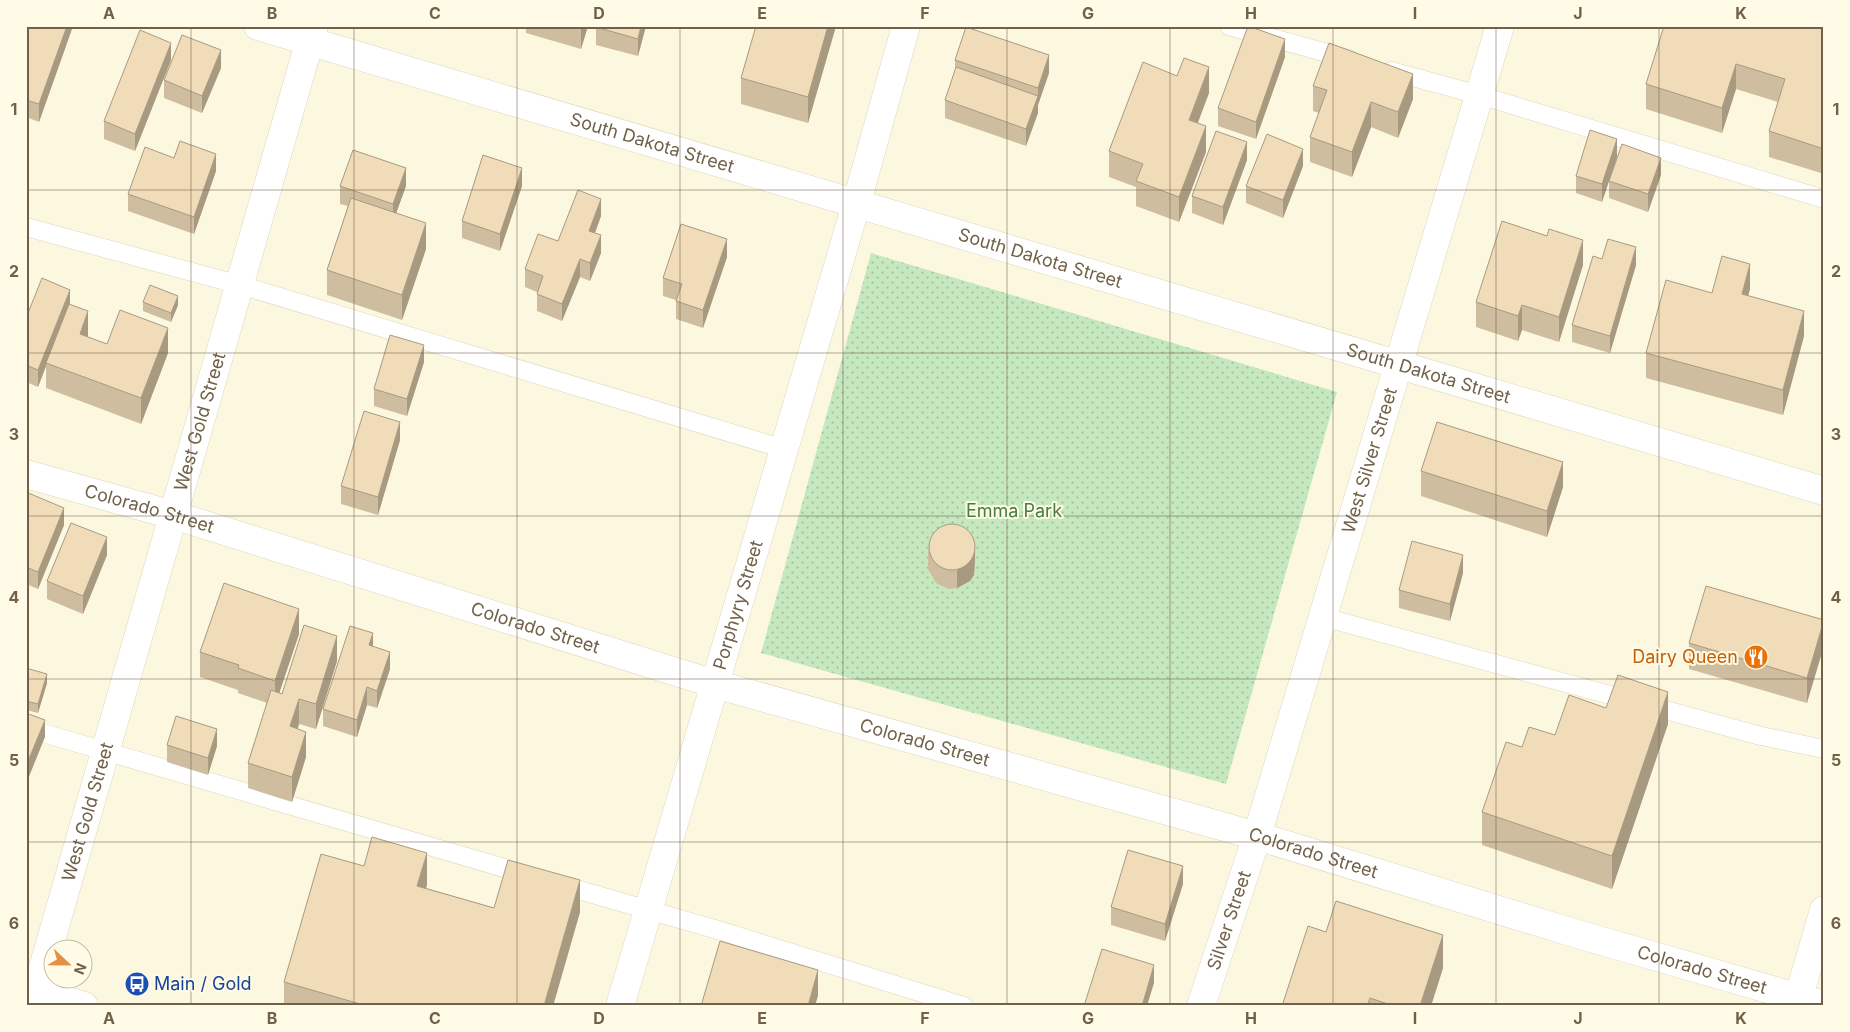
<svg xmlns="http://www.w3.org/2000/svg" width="1850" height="1032" font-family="Inter,sans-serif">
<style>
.park{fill:url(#park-dots)}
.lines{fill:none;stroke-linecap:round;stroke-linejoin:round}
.service-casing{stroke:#dfd5bc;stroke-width:19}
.minor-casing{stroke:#dfd5bc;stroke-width:29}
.secondary-casing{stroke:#e1d5b7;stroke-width:29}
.service{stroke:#fff;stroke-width:18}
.minor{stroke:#fff;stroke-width:28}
.secondary{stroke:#fff;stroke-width:28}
.wall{fill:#cebd9e}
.shaded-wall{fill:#a89a81}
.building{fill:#f0dcb8;stroke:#a89a81}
.grid{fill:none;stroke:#716148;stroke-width:1;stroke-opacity:0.55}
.labels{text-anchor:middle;stroke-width:4;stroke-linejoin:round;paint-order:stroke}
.street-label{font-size:18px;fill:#716148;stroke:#fffbe6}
.park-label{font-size:18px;fill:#467d43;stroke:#fffbe6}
.food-label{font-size:18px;fill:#c56008;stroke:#fffbe6;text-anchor:end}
.transit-label{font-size:18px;fill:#164399;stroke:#fffbe6;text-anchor:start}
.neatline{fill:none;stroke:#716148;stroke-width:2}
.grid-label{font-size:16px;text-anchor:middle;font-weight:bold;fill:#716148}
</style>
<defs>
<pattern id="park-dots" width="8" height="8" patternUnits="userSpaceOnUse" patternTransform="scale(1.25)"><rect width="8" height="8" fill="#c6e8bf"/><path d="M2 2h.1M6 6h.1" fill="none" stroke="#a5bf9d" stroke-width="1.8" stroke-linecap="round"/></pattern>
</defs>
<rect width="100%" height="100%" fill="#fcf8e0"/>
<!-- park -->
<path class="park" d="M871 253 1337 392 1226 784 761 653Z"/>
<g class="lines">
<defs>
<path id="service" d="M1229 26 1349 59
M1391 71 1479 95 1824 199
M26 227 240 285 784 449
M1323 617 1761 736 1824 749
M26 728 528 875
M558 884 718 930 964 1006"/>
<g id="minor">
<path id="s1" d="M258 26 1824 491"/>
<path id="s2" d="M26 474 173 515 715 684 1257 836 1574 933 1824 1005"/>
<path id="s3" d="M32 1006 314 26"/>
<path id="s4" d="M620 1006 856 205 906 26"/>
<path id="s5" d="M1201 1006 1257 836 1500 26"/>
<path d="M1796 1006 1824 910"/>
</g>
<path id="secondary" d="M26 989 84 1006"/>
</defs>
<!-- service casing -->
<use href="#service" class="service-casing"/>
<!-- minor casing -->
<use href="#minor" class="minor-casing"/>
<!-- secondary casing -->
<use href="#secondary" class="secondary-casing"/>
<!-- service -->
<use href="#service" class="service"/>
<!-- minor -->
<use href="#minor" class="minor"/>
<!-- secondary -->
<use href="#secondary" class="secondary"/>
</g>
<!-- wall -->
<path class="wall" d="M26 26H73L39 122 26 117Z
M526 26H588L581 49 526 33Z
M596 26H646L638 56 596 45Z
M756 26H836L808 123 741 104V78Z
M1824 26V165L1821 173 1769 157V131L1778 102 1736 89 1722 133 1646 109V84Z
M1285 57 1256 139 1218 126V108Z
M171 60 135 151 104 139V121Z
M955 60 1049 73 1038 105V113L1026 146 945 118V100L955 72Z
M221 68 202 113 164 98V80Z
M1313 86 1413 99 1398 138 1371 127 1352 177 1310 162V137L1319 113 1313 111Z
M1209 93 1198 123 1206 152 1179 222 1136 206V187L1109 177V151Z
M1617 157 1610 178 1661 175 1648 212 1609 198V181L1602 202 1576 193V176Z
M1247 160 1223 225 1192 213V196Z
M1303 166 1283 218 1246 203V186Z
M216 171 194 234 128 211V194Z
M340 186H406L396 213 426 249 402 320 327 295V270L348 206 340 204Z
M522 186 500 251 462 238V221Z
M601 216 595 233 601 253 590 281 580 277 562 321 537 311V292L525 287V269L558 241Z
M727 257 703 328 676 319V300L663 296V278Z
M1602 259 1636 265 1610 353 1572 342V325Z
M1583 265 1559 342 1522 330 1518 341 1476 327V302Z
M1750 289 1748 295 1804 336 1783 415 1646 378V353Z
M143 302 178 305 171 322 143 311Z
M70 304 88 337 107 344 168 353 141 424 46 388V366L38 387 26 382V318Z
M424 362 407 416 374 406V389Z
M400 440 378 515 341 504V486Z
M1421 471 1563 487 1547 537 1421 496Z
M26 492 64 525 38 589 26 584Z
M928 551 975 560 974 575 970 581 957 588 949 589 936 583 928 569Z
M107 555 83 614 47 599V581Z
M1463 573 1450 621 1399 608V590Z
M1824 620 1807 703 1689 669V643Z
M299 634 279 693 282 694 337 661 316 729 299 724 298 729 306 757 292 802 248 788V763L267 703 238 693V690L200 677V652Z
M373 646 390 669 377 708 367 705 357 737 323 726V709Z
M26 668 47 683 38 713 26 710Z
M1606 708 1668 724 1612 889 1482 845V812L1522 747 1555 735Z
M167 745 217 746 208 775 167 762Z
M1183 884 1165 941 1111 925V907Z
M427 885 426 888 494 908 580 912 553 1006H284V982Z
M1326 932 1443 968 1431 1006H1282Z"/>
<!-- shaded-wall -->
<path class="shaded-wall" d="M67 26H73L39 122V104Z
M581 26H588L581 49Z
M641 26H646L638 56V39Z
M828 26H836L808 123V97Z
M1285 39V57L1256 139V122Z
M171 43V60L135 151V134Z
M221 50V68L202 113V96Z
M1049 55V73L1038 105V88Z
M1736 64V89L1722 133V108Z
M1209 67V93L1189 145V120Z
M1413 74V99L1398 138V112Z
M1038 96V113L1026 146V129Z
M1371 102V127L1352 177V152Z
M1206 126V152L1179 222V197Z
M1617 139V157L1602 202V184Z
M1824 140V165L1821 173V148Z
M1247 142V160L1223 225V207Z
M1303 149V166L1283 218V200Z
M216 154V171L194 234V217Z
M1661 158V175L1648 212V194Z
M406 168V186L393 222V204Z
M522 168V186L500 251V234Z
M601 199V216L589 249V231Z
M426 223V249L402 320V295Z
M601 235V253L590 281V263Z
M727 239V257L703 328V310Z
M1583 240V265L1559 342V317Z
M1636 247V265L1610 353V336Z
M580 259V277L562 321V304Z
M1750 264V289L1742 319V294Z
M70 290V307L46 363V366L38 387V370Z
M178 296V305L171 322V313Z
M1522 305V330L1518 341V316Z
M88 311V336L80 359V334Z
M1804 311V336L1783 415V390Z
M168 328V353L141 424V398Z
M424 345V362L407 416V399Z
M400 422V440L378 515V497Z
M1563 462V487L1547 537V511Z
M64 508V525L38 589V572Z
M107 537V555L83 614V596Z
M975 542V560L974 575 970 581 957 588V571Z
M1463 555V573L1450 621V604Z
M299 609V634L275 706V681Z
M1824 621V646L1807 703V678Z
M373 633V651L369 645Z
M337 636V661L316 729V704Z
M390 652V669L377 708V691Z
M47 674V683L38 713V704Z
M367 687V705L357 737V720Z
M1668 692V724L1612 889V856Z
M299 699V724L290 752V726Z
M45 720V737L26 784V766Z
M217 729V746L208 775V758Z
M306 732V757L292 802V777Z
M427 853V885L417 918V886Z
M1183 866V884L1165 941V924Z
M580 880V912L553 1006H544Z
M1443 935V968L1431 1006H1420Z
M1154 965V983L1147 1006H1142Z
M818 970V996L815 1006H808Z"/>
<!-- building -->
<path class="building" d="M26 26H67L39 104 26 100Z
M596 26H641L638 39 596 27Z
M756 26H828L808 97 741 78Z
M1248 26 1285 39 1256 122 1218 108Z
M1664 26H1824V140L1821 148 1769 131 1785 79 1736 64 1722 108 1646 84Z
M966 27 1049 55 1038 88 955 60Z
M140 30 171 43 135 134 104 121Z
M182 35 221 50 202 96 164 80Z
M1329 43 1413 74 1398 112 1371 102 1352 152 1310 137 1327 90 1313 86Z
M1184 58 1209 67 1189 120 1206 126 1179 197 1136 181 1143 164 1109 151 1143 62 1177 76Z
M956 67 1038 96 1026 129 945 100Z
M1590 130 1617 139 1602 184 1576 176Z
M1216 131 1247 142 1223 207 1192 196Z
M1267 134 1303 149 1283 200 1246 186Z
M180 141 216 154 194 217 128 194 145 147 174 158Z
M1622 144 1661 158 1648 194 1609 181Z
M353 150 406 168 393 204 340 186Z
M483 155 522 168 500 234 462 221Z
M578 190 601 199 589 231 601 235 590 263 580 259 562 304 537 294 543 276 525 269 538 234 558 241Z
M351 198 426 223 402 295 327 270Z
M1502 221 1547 236 1549 229 1583 240 1559 317 1522 305 1518 316 1476 302Z
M681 224 727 239 703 310 676 301 682 284 663 278Z
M1608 239 1636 247 1610 336 1572 325 1593 256 1602 259Z
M1722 256 1750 264 1742 294 1804 311 1783 390 1646 353 1666 280 1712 293Z
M42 278 70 290 38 370 26 365V318Z
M150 285 178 296 171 313 143 302Z
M69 304 88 311 80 334 107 344 120 310 168 328 141 398 46 363Z
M390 335 424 345 407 399 374 389Z
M364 411 400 422 378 497 341 486Z
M1437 422 1563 462 1547 511 1421 471Z
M26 492 64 508 38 572 26 567Z
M71 523 107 537 83 596 47 581Z
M929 547a23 23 0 1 1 46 0a23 23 0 1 1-46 0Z
M1412 541 1463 555 1450 604 1399 590Z
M224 583 299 609 275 681 238 668 239 665 200 652Z
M1706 586 1824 620 1807 678 1689 643Z
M304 625 337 636 316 704 299 699 290 726 306 732 292 777 248 763 271 690 282 694Z
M350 626 373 633 369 645 390 652 377 691 367 687 357 720 323 709Z
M26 668 47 674 38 704 26 701Z
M1618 675 1668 692 1612 856 1482 812 1506 742 1522 747 1529 727 1555 735 1569 695 1606 708Z
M26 713 45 720 26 766Z
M176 716 217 729 208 758 167 745Z
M372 837 427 853 417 886 494 908 508 860 580 880 544 1006H367L284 982 321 854 364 866Z
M1128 850 1183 866 1165 924 1111 907Z
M1336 901 1443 935 1420 1006H1394L1370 998 1367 1006H1282L1308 926 1326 932Z
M720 941 818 970 808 1006H701Z
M1102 949 1154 965 1142 1006H1084Z"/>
<!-- grid -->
<path class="grid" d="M191 26V1006M354 26V1006M517 26V1006M680 26V1006M843 26V1006M1007 26V1006M1170 26V1006M1333 26V1006M1496 26V1006M1659 26V1006M26 190H1824M26 353H1824M26 516H1824M26 679H1824M26 842H1824"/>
<!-- icons -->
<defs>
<symbol id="restaurant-disc" viewBox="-11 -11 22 22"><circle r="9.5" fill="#e8710a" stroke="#fffbe6"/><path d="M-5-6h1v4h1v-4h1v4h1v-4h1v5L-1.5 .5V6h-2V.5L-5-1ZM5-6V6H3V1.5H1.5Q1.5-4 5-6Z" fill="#fff"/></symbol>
<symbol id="bus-disc" viewBox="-11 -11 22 22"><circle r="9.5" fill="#1a4fb4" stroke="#fffbe6"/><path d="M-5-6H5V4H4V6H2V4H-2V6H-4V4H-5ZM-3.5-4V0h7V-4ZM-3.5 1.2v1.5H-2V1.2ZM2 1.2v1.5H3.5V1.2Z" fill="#fff"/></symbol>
</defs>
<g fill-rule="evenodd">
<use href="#restaurant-disc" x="1742" y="643" width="28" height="28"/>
<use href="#bus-disc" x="123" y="970" width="28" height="28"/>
</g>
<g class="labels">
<!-- street labels -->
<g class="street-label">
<text dy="6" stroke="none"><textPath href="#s1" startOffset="411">South Dakota Street</textPath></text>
<text dy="6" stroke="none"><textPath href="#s1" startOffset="816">South Dakota Street</textPath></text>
<text dy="6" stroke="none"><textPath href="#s1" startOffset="1221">South Dakota Street</textPath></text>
<text dy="6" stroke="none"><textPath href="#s3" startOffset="608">West Gold Street</textPath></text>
<text dy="6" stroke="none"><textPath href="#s5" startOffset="571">West Silver Street</textPath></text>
<text dy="6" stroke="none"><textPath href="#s2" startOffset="128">Colorado Street</textPath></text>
<text dy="6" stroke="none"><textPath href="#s4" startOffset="418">Porphyry Street</textPath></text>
<text dy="6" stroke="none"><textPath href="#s2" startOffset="532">Colorado Street</textPath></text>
<text dy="6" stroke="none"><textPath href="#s2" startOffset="938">Colorado Street</textPath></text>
<text dy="6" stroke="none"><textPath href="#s3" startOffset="202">West Gold Street</textPath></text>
<text dy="6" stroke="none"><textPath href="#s2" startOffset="1342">Colorado Street</textPath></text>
<text dy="6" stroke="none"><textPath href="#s5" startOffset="90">Silver Street</textPath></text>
<text dy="6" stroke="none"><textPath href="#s2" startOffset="1748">Colorado Street</textPath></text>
</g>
<!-- park labels -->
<g class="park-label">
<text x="1014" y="517">Emma Park</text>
</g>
<!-- food labels -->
<g class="food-label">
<text x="1738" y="663">Dairy Queen</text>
</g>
<!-- transit labels -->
<g class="transit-label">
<text x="154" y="990">Main / Gold</text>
</g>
</g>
<!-- border -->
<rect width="1850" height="1032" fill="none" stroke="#fffbe6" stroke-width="55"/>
<!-- north arrow -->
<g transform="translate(68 964) rotate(112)"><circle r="24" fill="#fffbe6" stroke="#c6bda7"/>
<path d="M0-4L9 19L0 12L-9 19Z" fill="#e49046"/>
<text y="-8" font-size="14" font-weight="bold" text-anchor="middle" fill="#716148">N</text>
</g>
<rect x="28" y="28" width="1794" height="976" class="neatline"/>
<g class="grid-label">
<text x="109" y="19">A</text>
<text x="272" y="19">B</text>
<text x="435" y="19">C</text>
<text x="599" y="19">D</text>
<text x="762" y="19">E</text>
<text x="925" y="19">F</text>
<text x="1088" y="19">G</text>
<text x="1251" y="19">H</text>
<text x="1415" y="19">I</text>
<text x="1578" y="19">J</text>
<text x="1741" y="19">K</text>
<text x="14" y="115">1</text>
<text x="1836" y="115">1</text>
<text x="14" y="277">2</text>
<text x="1836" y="277">2</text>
<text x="14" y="440">3</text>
<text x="1836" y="440">3</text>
<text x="14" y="603">4</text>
<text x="1836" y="603">4</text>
<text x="14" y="766">5</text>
<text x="1836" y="766">5</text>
<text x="14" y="929">6</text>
<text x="1836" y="929">6</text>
<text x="109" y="1024">A</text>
<text x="272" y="1024">B</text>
<text x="435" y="1024">C</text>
<text x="599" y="1024">D</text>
<text x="762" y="1024">E</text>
<text x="925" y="1024">F</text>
<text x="1088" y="1024">G</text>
<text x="1251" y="1024">H</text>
<text x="1415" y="1024">I</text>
<text x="1578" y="1024">J</text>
<text x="1741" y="1024">K</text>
</g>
</svg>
